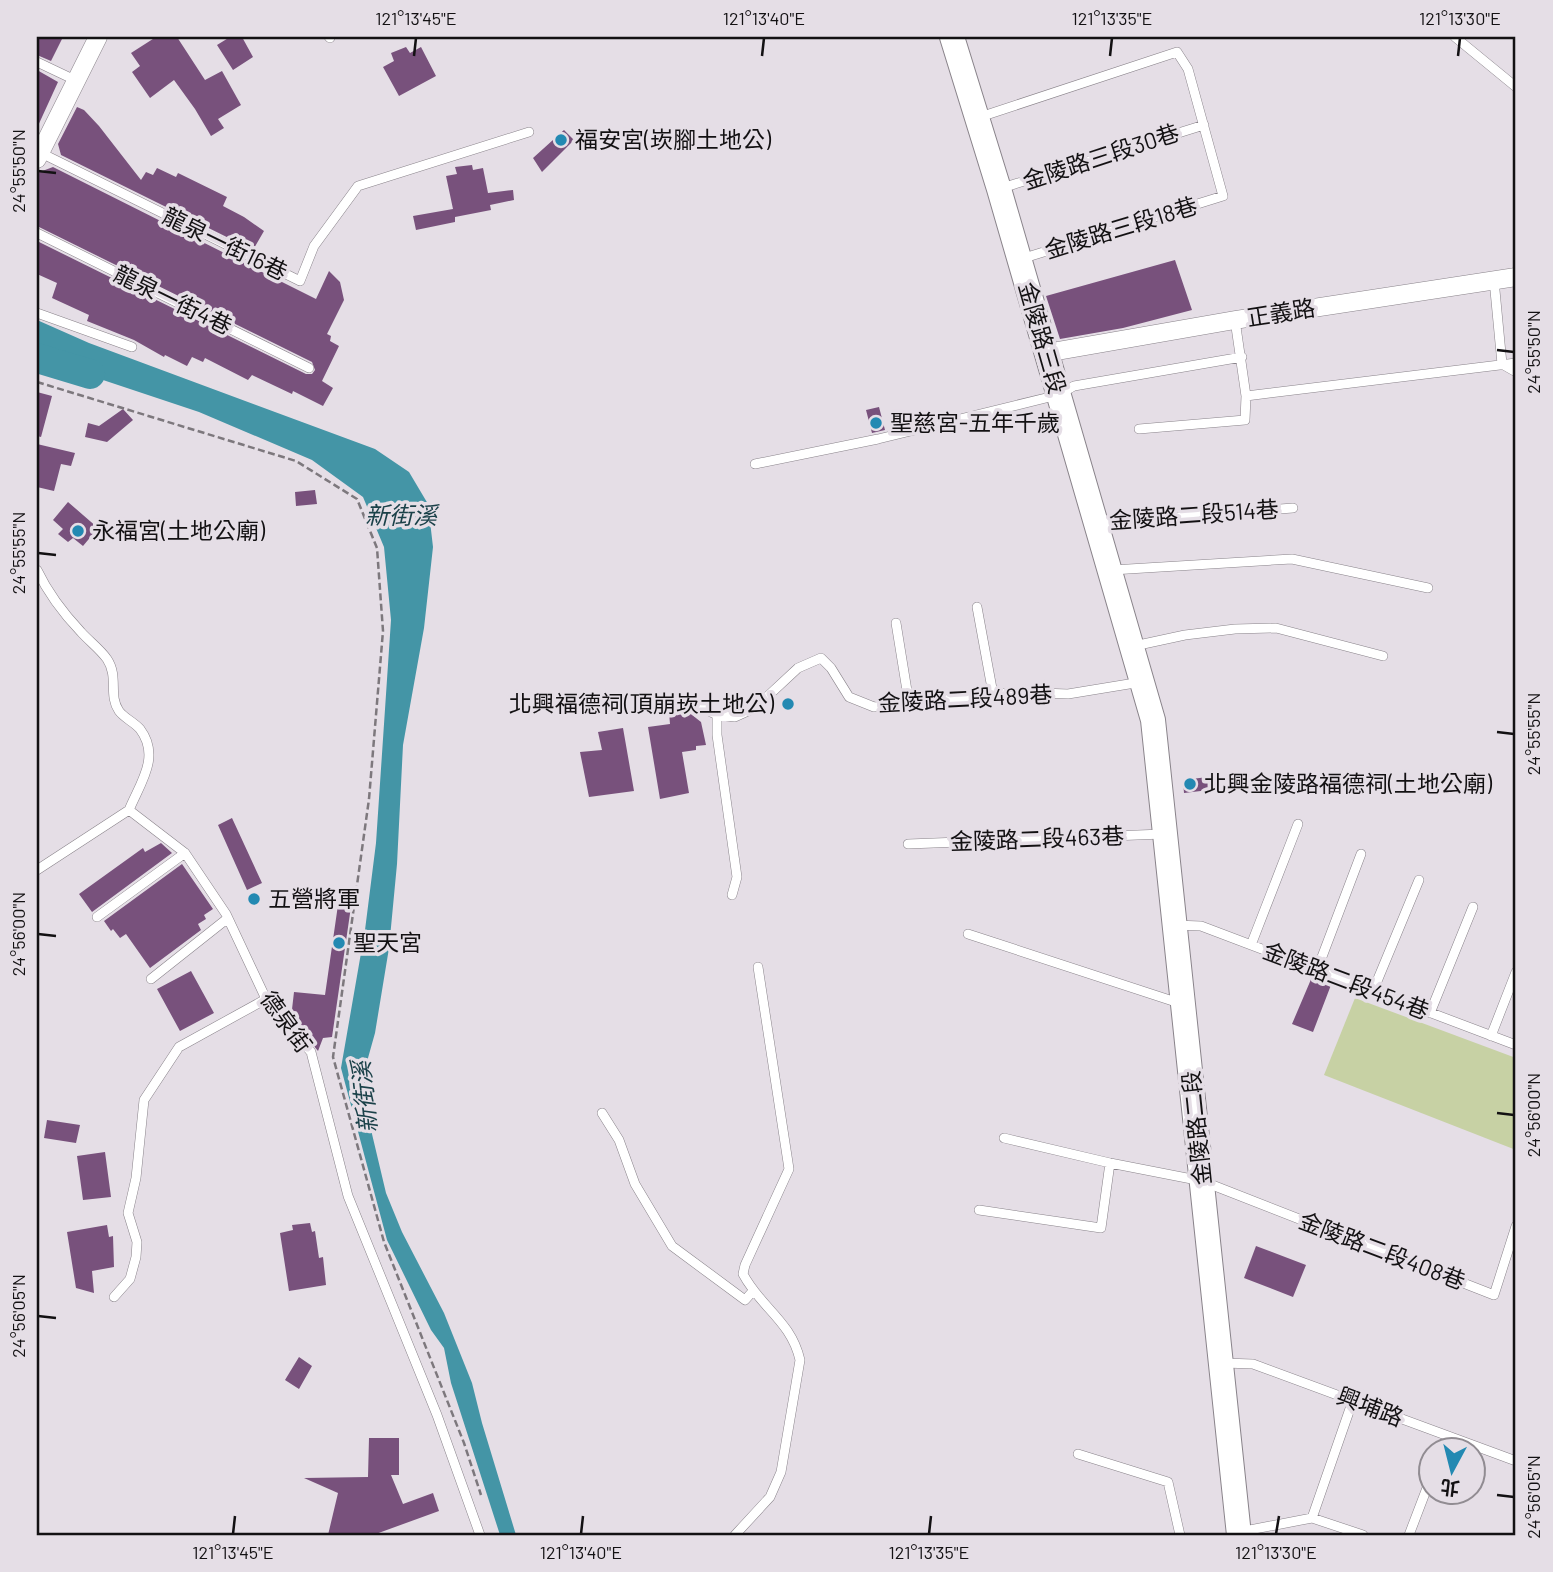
<svg xmlns="http://www.w3.org/2000/svg" width="1553" height="1572" font-family="Barlow,'Noto Sans TC',sans-serif">
<style>
.green{fill:#c7d1a4}
.water{fill:#4495a6}
.lines{fill:none;stroke-linecap:round;stroke-linejoin:round}
.river{stroke:#4495a6;stroke-width:30}
.building{fill:#78517c}
.lane-casing{stroke:#89838a;stroke-width:10}
.street-casing{stroke:#89838a;stroke-width:19}
.secondary-casing{stroke:#89838a;stroke-width:26}
.path{stroke:#7d787d;stroke-width:2.5;stroke-dasharray:7 3.5;stroke-linecap:butt}
.lane{stroke:#fff;stroke-width:9}
.street{stroke:#fff;stroke-width:18}
.secondary{stroke:#fff;stroke-width:24}
.ticks{fill:none;stroke:#131113;stroke-width:2.5}
.poi-dot{fill:#2389b2;stroke:#e5dee6;stroke-width:2.5}
.labels{text-anchor:middle;stroke-width:7;stroke-linejoin:round;paint-order:stroke}
.poi-label{font-size:23px;fill:#131113;stroke:#e5dee6;text-anchor:start}
.street-label{font-size:23px;fill:#131113;stroke:#e5dee6}
.water-label{font-size:24px;font-style:italic;fill:#1b4149;stroke:#e5dee6}
.neatline{fill:none;stroke:#131113;stroke-width:2.5}
.ticks-label{font-size:18px;text-anchor:middle;fill:#131113}
</style>
<rect width="100%" height="100%" fill="#e5dee6"/>
<!-- green -->
<path class="green" d="M1355 998 1516 1058V1150L1324 1075Z"/>
<!-- water -->
<path class="water" d="M37 320 89 343 375 449 409 472 428 504 433 547 424 628 403 745 397 864 389 948 375 1033 368 1058 366 1092 372 1134 386 1193 402 1232 444 1313 472 1383 482 1423 516 1535H500L451 1383 444 1348 431 1330 387 1240 341 1068 365 930 376 843 391 620 384 547 363 497 312 460 199 412 37 358Z"/>
<g class="lines">
<!-- river -->
<path class="river" d="M37 358 90 374"/>
</g>
<!-- building -->
<path class="building" d="M37 37H63L51 61 37 55Z
M156 37H177L205 80 222 71 241 105 218 119 224 128 211 136 195 109 174 80 150 98 132 72 140 66 131 53Z
M230 37H242L253 57 233 70 217 45Z
M406 47 410 53 421 47 436 76 399 96 383 67 394 61 391 53Z
M37 70 58 82 37 128Z
M77 107 84 110 99 126 141 180 146 172 153 175 157 168 176 177 178 173 227 197 223 206 244 217 264 231 253 250 61 155 58 144Z
M564 130 574 140 542 172 533 158Z
M472 165 473 170 483 168 488 193 513 190 514 200 490 205 491 210 455 217V222L416 230 413 216 453 209 446 176 457 174 455 167Z
M53 167 316 299 329 271 340 282 344 300 327 334 331 336 330 341 339 346 322 381 333 388 323 406 293 391 292 394 252 375 248 380 205 358 203 362 192 357 187 366 165 355 164 357 134 340 87 321 89 315 52 298 57 283 37 274V241L306 374H312L315 370 312 362 37 226V173Z
M1175 260 1192 310 1123 328 1060 339 1046 296Z
M37 392 52 396 41 437 37 436Z
M879 407 885 430 872 433 866 410Z
M123 409 133 420 107 442 85 437 88 423 99 426Z
M37 444 75 453 71 466 61 464 54 491 37 487Z
M315 490 317 504 296 506 295 492Z
M68 502 98 528 83 546 73 538 68 542 58 534 63 529 53 520Z
M687 711 701 722 706 745 696 746V750L682 752 689 793 660 799 648 727 670 724 669 712Z
M623 728 634 791 589 797 580 752 602 750 598 732Z
M1208 777 1209 790 1184 793 1183 780Z
M232 818 262 883 247 890 218 825Z
M161 843 172 853 92 912 79 894 143 848 145 852Z
M182 864 213 909 204 915 206 919 198 924 201 930 150 968 126 934 120 938 113 929 111 931 104 921Z
M340 891 353 893 332 1037 323 1038 318 1051 291 1018 294 992 325 995Z
M191 971 214 1013 180 1031 157 989Z
M1312 977 1331 985 1313 1032 1292 1024Z
M47 1120 80 1125 76 1143 44 1138Z
M105 1152 111 1197 83 1200 77 1156Z
M310 1223 312 1232 315 1231 319 1258 323 1257 326 1285 289 1291 280 1233 293 1230 292 1225Z
M107 1225 109 1237 113 1236 114 1267 92 1271 94 1293 76 1288 67 1232Z
M1256 1246 1306 1265 1293 1297 1244 1278Z
M299 1357 312 1366 299 1389 285 1380Z
M369 1438H399V1475H391L403 1504 433 1493 439 1511 373 1535H328L338 1493 304 1478 368 1477Z"/>
<g class="lines">
<defs>
<path id="lane" d="M329 37 330 38
M1455 37 1516 87
M37 62 77 81
M977 118 1177 52 1188 69 1223 196 1021 259
M39 152 300 281 314 246 358 186 529 132
M1002 188 1204 125
M37 233 309 368
M1494 280 1502 364 1516 372
M37 313 132 347
M1235 320 1246 396
M1139 429 1245 420 1246 396 1516 363
M755 464 878 439 1058 395 1074 386 1242 357
M1099 523 1293 508
M37 570C48 593 63 613 81 632 89 641 100 649 107 659 119 677 108 695 119 711 124 718 134 722 140 729 161 757 140 783 129 810
M1112 570 1292 559 1428 588
M977 607 993 694
M896 623 909 703
M1134 646 1185 635 1235 629 1276 628 1383 656
M652 705 695 704 717 715
M129 810 185 853 226 914 266 999 311 1052 348 1196 437 1415 480 1535
M908 844 1163 834
M37 870 129 810
M732 895 737 877 717 735V715L735 717 755 708 798 668 821 658 831 668 849 697 874 707 1015 692 1068 694 1141 682
M97 917 185 853
M1175 925 1201 926 1516 1045
M968 934 1182 1004
M1251 945 1298 824
M1317 970 1361 854
M151 979 228 918
M1373 991 1419 880
M1430 1013 1473 907
M1491 1036 1516 972
M602 1113 619 1140 635 1184 672 1246 745 1300 753 1291
M1004 1138 1110 1163 1202 1181 1494 1295 1516 1226
M979 1210 1101 1228 1110 1163
M114 1297 130 1279 136 1257 137 1242 128 1213 136 1178 144 1100 179 1047 266 999
M1224 1363 1253 1364 1516 1461
M1442 1450 1447 1436
M1078 1454 1168 1482 1180 1535
M1312 1518 1353 1400
M1239 1532 1312 1518 1363 1535
M735 1535 770 1497 781 1472 800 1360C791 1321 761 1308 743 1274L745 1265 789 1169 758 967
M1409 1535 1430 1480"/>
<path id="street" d="M37 159 98 37
M1046 353 1235 320 1516 277"/>
<path id="secondary" d="M952 37 999 189 1153 720 1239 1535"/>
</defs>
<!-- lane casing -->
<use href="#lane" class="lane-casing"/>
<!-- street casing -->
<use href="#street" class="street-casing"/>
<!-- secondary casing -->
<use href="#secondary" class="secondary-casing"/>
<!-- path -->
<path class="path" d="M37 382 296 461 357 499 377 548 383 631 369 799 333 1057 384 1242 464 1443 481 1495"/>
<!-- lane -->
<use href="#lane" class="lane"/>
<!-- street -->
<use href="#street" class="street"/>
<!-- secondary -->
<use href="#secondary" class="secondary"/>
</g>
<!-- ticks -->
<path class="ticks" d="M414 56 416 38M762 56 764 38M1110 56 1112 38M1458 56 1460 38M38 171 56 173M1497 350 1514 352M38 553 56 555M1497 732 1514 734M38 934 56 936M1497 1113 1514 1115M38 1316 56 1318M1497 1495 1514 1497M233 1534 235 1516M581 1534 583 1516M929 1534 931 1516M1276 1534 1279 1516"/>
<!-- markers -->
<g class="poi-dot">
<circle cx="561" cy="140" r="7"/>
<circle cx="876" cy="423" r="7"/>
<circle cx="78" cy="531" r="7"/>
<circle cx="788" cy="704" r="7"/>
<circle cx="1190" cy="784" r="7"/>
<circle cx="254" cy="899" r="7"/>
<circle cx="339" cy="943" r="7"/>
</g>
<g class="labels">
<!-- poi labels -->
<g class="poi-label">
<text x="575" y="148">福安宮(崁腳土地公)</text>
<text x="890" y="431">聖慈宮-五年千歲</text>
<text x="92" y="539">永福宮(土地公廟)</text>
<text x="774" y="712" text-anchor="end">北興福德祠(頂崩崁土地公)</text>
<text x="1204" y="792">北興金陵路福德祠(土地公廟)</text>
<text x="268" y="907">五營將軍</text>
<text x="353" y="951">聖天宮</text>
</g>
<!-- street labels -->
<g class="street-label">
<text transform="translate(1101 157) rotate(-18)" y="8">金陵路三段30巷</text>
<text transform="translate(1121 228) rotate(-17)" y="8">金陵路三段18巷</text>
<text transform="translate(225 244) rotate(26)" y="8">龍泉一街16巷</text>
<text transform="translate(173 300) rotate(26)" y="8">龍泉一街4巷</text>
<text transform="translate(1281 313) rotate(-9)" y="8">正義路</text>
<text transform="translate(1042 338) rotate(74)" y="8">金陵路三段</text>
<text transform="translate(1194 515) rotate(-4)" y="8">金陵路二段514巷</text>
<text transform="translate(965 699) rotate(-3)" y="8">金陵路二段489巷</text>
<text transform="translate(1037 839) rotate(-2)" y="8">金陵路二段463巷</text>
<text transform="translate(1346 981) rotate(21)" y="8">金陵路二段454巷</text>
<text transform="translate(286 1022) rotate(54)" y="8">德泉街</text>
<text transform="translate(1197 1128) rotate(-96)" y="8">金陵路二段</text>
<text transform="translate(1382 1251) rotate(21)" y="8">金陵路二段408巷</text>
<text transform="translate(1370 1407) rotate(21)" y="8">興埔路</text>
</g>
<!-- water labels -->
<g class="water-label">
<text x="401" y="524">新街溪</text>
<text transform="translate(365 1097) rotate(-96)" y="8">新街溪</text>
</g>
</g>
<!-- border -->
<rect width="1553" height="1572" fill="none" stroke="#e5dee6" stroke-width="77"/>
<!-- north arrow -->
<g transform="translate(1452 1471) rotate(187)"><circle r="33" fill="#e5dee6" stroke="#918c92" stroke-width="2"/>
<path d="M0-5L12 26L0 18L-12 26Z" fill="#2389b2"/>
<text y="-10" font-size="19" font-weight="bold" text-anchor="middle" fill="#131113">北</text>
</g>
<rect x="38" y="38" width="1476" height="1496" class="neatline"/>
<g class="ticks-label">
<text x="416" y="25">121°13'45"E</text>
<text x="764" y="25">121°13'40"E</text>
<text x="1112" y="25">121°13'35"E</text>
<text x="1460" y="25">121°13'30"E</text>
<text transform="translate(19 171) rotate(-90)" y="6">24°55'50"N</text>
<text transform="translate(1534 352) rotate(-90)" y="6">24°55'50"N</text>
<text transform="translate(19 553) rotate(-90)" y="6">24°55'55"N</text>
<text transform="translate(1534 734) rotate(-90)" y="6">24°55'55"N</text>
<text transform="translate(19 934) rotate(-90)" y="6">24°56'00"N</text>
<text transform="translate(1534 1115) rotate(-90)" y="6">24°56'00"N</text>
<text transform="translate(19 1316) rotate(-90)" y="6">24°56'05"N</text>
<text transform="translate(1534 1497) rotate(-90)" y="6">24°56'05"N</text>
<text x="233" y="1559">121°13'45"E</text>
<text x="581" y="1559">121°13'40"E</text>
<text x="929" y="1559">121°13'35"E</text>
<text x="1276" y="1559">121°13'30"E</text>
</g>
</svg>
